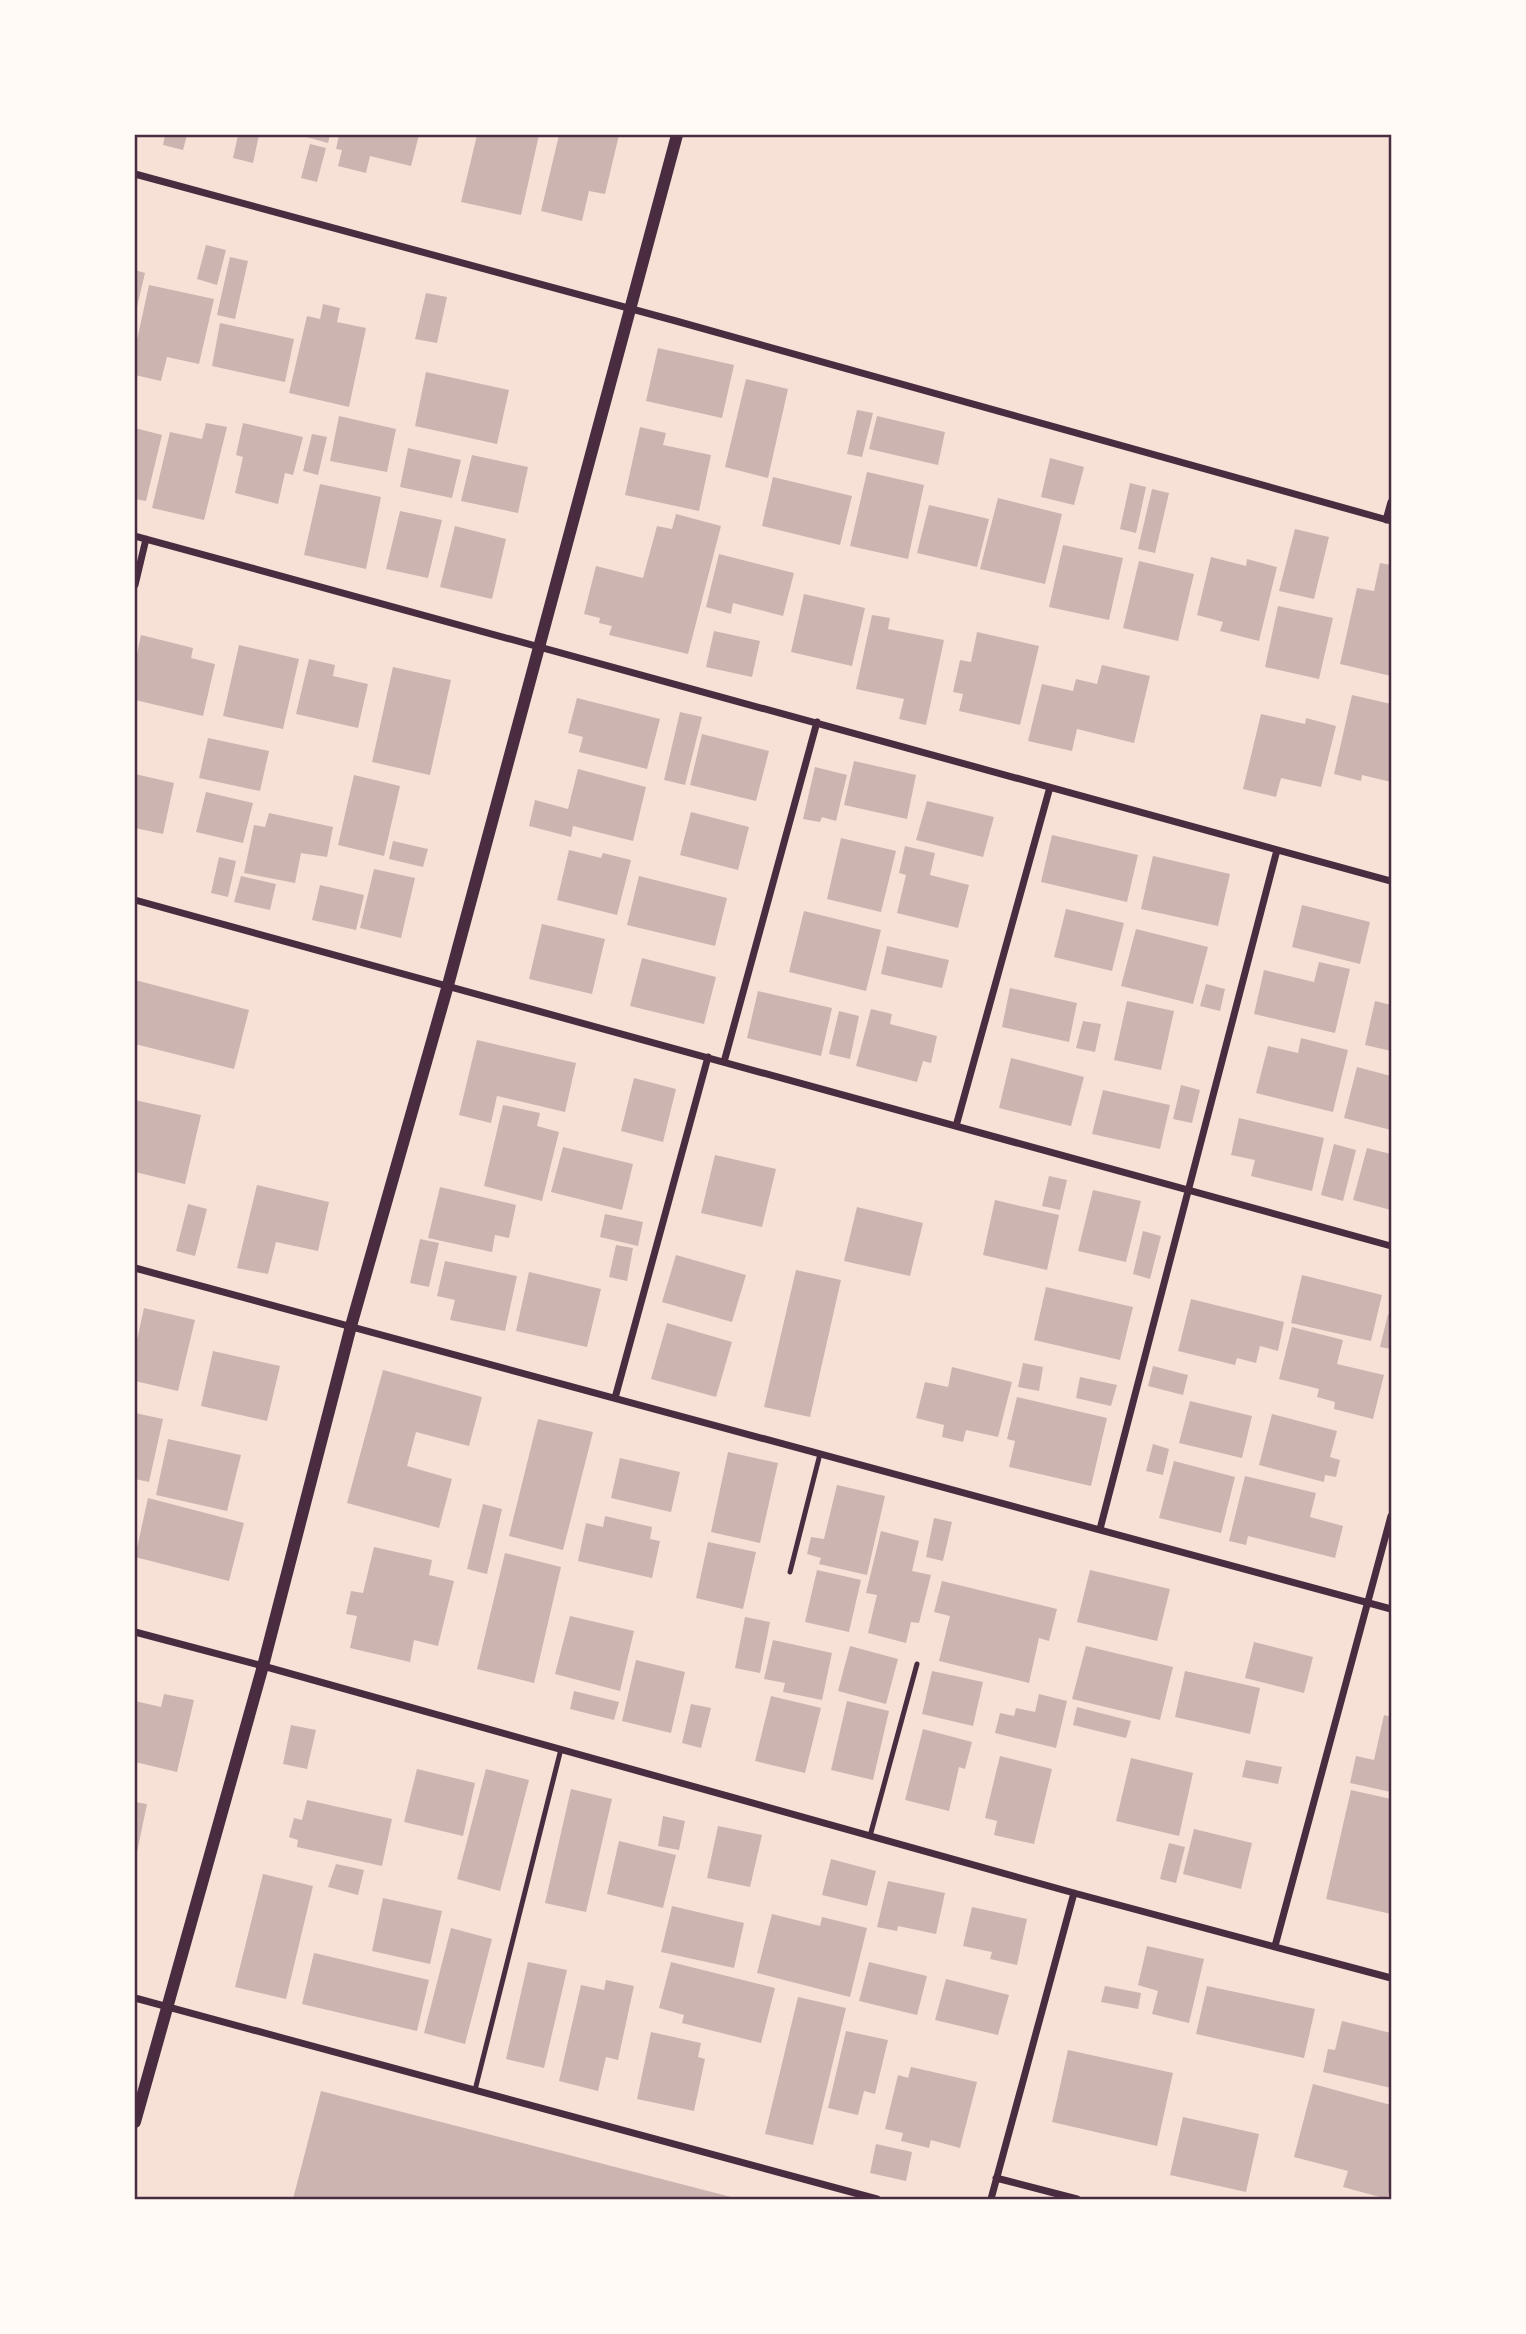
<svg xmlns="http://www.w3.org/2000/svg" width="1526" height="2334" font-family="'Sofia Sans Condensed',sans-serif">
<style>
.building{fill:#ccb4b1}
.lines{fill:none;stroke-linecap:round;stroke-linejoin:round}
.service{stroke:#4a2c40;stroke-width:5}
.minor{stroke:#4a2c40;stroke-width:7}
.tertiary{stroke:#4a2c40;stroke-width:12}
.neatline{fill:none;stroke:#4a2c40;stroke-width:2.5}
</style>
<rect width="100%" height="100%" fill="#f7e1d7"/>
<!-- building -->
<path class="building" d="M165 135H187L183 150 163 145Z
M238 135H259L253 163 233 158Z
M299 135H330L328 143Z
M339 135H419L411 166 370 156 366 173 338 166 342 150 336 149Z
M477 135H539L521 215 461 202Z
M559 135H619L605 194 589 191 582 221 541 211Z
M310 144 326 148 317 182 301 178Z
M206 245 226 250 217 285 197 279Z
M230 257 248 261 235 319 217 315Z
M135 270 145 273 136 311H135Z
M149 285 214 299 199 364 167 357 161 381 135 375V349Z
M426 293 447 297 437 343 415 339Z
M323 304 340 308 337 322 366 328 349 407 289 393 307 316 320 319Z
M220 323 294 339 285 382 212 366Z
M658 348 734 365 722 418 646 401Z
M426 372 509 390 497 444 415 426Z
M746 379 788 389 768 478 725 467Z
M857 410 873 413 862 457 847 454Z
M339 416 396 429 387 472 330 461Z
M877 416 945 432 938 465 869 449Z
M206 423 227 427 204 520 152 508 170 432 202 439Z
M243 423 303 437 293 475 285 473 278 504 235 493 243 457 236 455Z
M640 427 666 433 663 445 711 455 699 511 625 495Z
M135 428 162 435 146 501 135 499Z
M312 434 327 437 318 475 303 471Z
M408 448 461 460 452 498 400 487Z
M472 455 528 467 518 513 461 501Z
M1050 458 1084 467 1074 505 1041 497Z
M867 472 924 485 908 559 850 546Z
M773 477 852 496 840 545 762 526Z
M1130 483 1146 487 1136 533 1120 529Z
M320 484 381 497 366 569 304 555Z
M1152 489 1169 493 1155 553 1138 549Z
M998 498 1062 514 1045 584 980 569Z
M929 505 989 519 977 567 917 553Z
M400 511 442 520 428 578 386 569Z
M676 514 721 526 688 654 609 635 612 626 599 623 600 618 584 614 596 566 643 578 657 526 672 529Z
M455 526 506 539 492 599 440 587Z
M1295 529 1329 537 1314 599 1279 591Z
M1063 545 1123 558 1109 620 1049 607Z
M719 554 794 573 783 616 733 603 731 614 706 607Z
M1211 557 1246 566 1247 559 1277 567 1259 641 1220 631 1223 622 1197 615Z
M1139 561 1194 574 1178 641 1123 628Z
M1380 563 1391 565V676L1340 664 1357 588 1374 591Z
M804 594 865 608 852 666 791 652Z
M1278 606 1333 618 1319 679 1265 667Z
M872 615 890 618 888 629 944 640 926 725 899 719 904 699 856 689Z
M714 631 760 641 752 677 706 667Z
M977 632 1039 646 1020 725 959 711 963 694 953 692 960 660 971 662Z
M141 635 193 648 191 658 215 664 203 716 135 700V663Z
M239 645 299 659 283 729 223 716Z
M309 659 335 665 333 676 368 684 358 728 296 714Z
M1102 665 1150 676 1134 743 1077 729 1072 751 1028 741 1042 684 1073 691 1076 679 1097 684Z
M393 667 451 680 430 775 372 762Z
M1352 695 1391 704V782L1362 775 1361 781 1334 774Z
M577 698 660 719 647 769 579 752 583 737 568 733Z
M680 712 702 717 685 785 664 780Z
M1261 714 1305 724 1306 718 1336 726 1321 787 1281 778 1276 797 1243 789Z
M702 734 769 751 756 801 690 785Z
M208 738 269 751 260 791 199 778Z
M854 761 916 775 907 819 844 805Z
M815 767 847 775 836 821 822 817 820 822 803 819Z
M578 769 646 787 633 841 573 826 571 837 529 826 535 800 568 809Z
M135 774 174 783 163 834 135 828Z
M354 775 400 786 384 856 338 845Z
M206 792 253 803 243 843 196 832Z
M927 801 994 817 983 857 916 840Z
M691 812 749 827 738 870 680 855Z
M269 813 333 827 327 857 301 853 295 883 244 873 254 825 265 827Z
M1052 835 1138 855 1127 902 1041 882Z
M841 838 896 851 881 912 827 899Z
M393 841 428 849 423 867 389 859Z
M905 846 935 853 930 875 969 885 958 928 897 913 906 875 899 873Z
M569 850 601 858 603 853 631 860 617 915 557 900Z
M1153 856 1230 874 1218 926 1141 909Z
M219 857 236 861 228 897 211 893Z
M374 869 415 878 401 938 360 928Z
M241 876 276 884 270 910 234 902Z
M639 876 727 898 715 946 627 925Z
M320 885 364 895 356 930 312 920Z
M1302 905 1370 922 1360 964 1292 947Z
M1066 909 1124 923 1112 971 1054 957Z
M804 911 881 930 866 991 789 972Z
M542 924 605 939 592 994 529 979Z
M1136 929 1208 947 1193 1004 1121 986Z
M887 946 949 960 942 988 881 974Z
M642 958 716 977 704 1024 630 1006Z
M1319 962 1350 969 1335 1033 1254 1014 1264 970 1314 982Z
M135 980 249 1010 234 1069 135 1044Z
M1206 984 1225 989 1220 1011 1200 1006Z
M1010 988 1077 1003 1069 1042 1002 1027Z
M758 991 832 1008 821 1056 747 1038Z
M1127 1001 1174 1011 1161 1070 1114 1060Z
M1375 1001 1391 1005V1051L1365 1045Z
M871 1009 892 1014 890 1024 937 1036 931 1063 923 1061 917 1082 856 1066Z
M839 1011 859 1016 850 1059 829 1054Z
M1083 1021 1101 1024 1095 1052 1076 1048Z
M1301 1038 1348 1050 1333 1112 1256 1093 1268 1046 1298 1053Z
M477 1040 576 1063 565 1112 497 1096 491 1123 459 1115Z
M1011 1058 1084 1077 1071 1126 999 1108Z
M1357 1067 1391 1076V1130L1344 1118Z
M634 1078 676 1089 663 1142 621 1131Z
M1181 1085 1200 1090 1192 1123 1173 1119Z
M1103 1090 1170 1105 1160 1149 1092 1134Z
M135 1100 201 1115 185 1184 135 1172Z
M503 1105 540 1113 537 1126 559 1132 542 1201 484 1186Z
M1239 1118 1324 1138 1312 1191 1251 1176 1255 1160 1231 1155Z
M1334 1144 1356 1150 1343 1201 1321 1195Z
M563 1147 633 1164 622 1210 551 1192Z
M1367 1148 1391 1154V1210L1353 1200Z
M715 1155 776 1169 762 1227 701 1213Z
M1049 1176 1067 1180 1060 1210 1042 1206Z
M257 1185 329 1202 318 1251 276 1242 268 1274 237 1268Z
M440 1187 516 1205 509 1238 495 1235 492 1252 428 1238Z
M1093 1190 1141 1201 1126 1262 1078 1251Z
M995 1200 1059 1215 1047 1270 983 1255Z
M188 1204 207 1209 195 1256 176 1251Z
M857 1207 923 1223 910 1276 844 1261Z
M605 1214 643 1222 638 1246 600 1237Z
M1143 1231 1161 1236 1150 1279 1133 1274Z
M420 1239 439 1243 429 1287 410 1283Z
M616 1245 633 1248 627 1281 609 1277Z
M676 1255 746 1275 732 1322 662 1302Z
M445 1261 517 1276 505 1331 450 1320 455 1300 437 1296Z
M796 1270 841 1280 810 1417 764 1407Z
M529 1272 601 1289 587 1347 516 1331Z
M1302 1275 1382 1295 1371 1341 1291 1323Z
M1046 1287 1133 1307 1120 1360 1034 1340Z
M1191 1299 1284 1322 1278 1351 1260 1346 1256 1363 1237 1358 1235 1365 1178 1351Z
M144 1308 195 1320 178 1391 135 1381V1349Z
M1388 1314 1391 1315V1349L1380 1347Z
M667 1323 732 1342 716 1397 651 1379Z
M1292 1327 1343 1340 1337 1364 1384 1375 1373 1419 1334 1409 1335 1402 1317 1397 1319 1389 1279 1379Z
M213 1351 280 1366 267 1421 201 1406Z
M1023 1363 1043 1367 1039 1391 1018 1387Z
M1153 1366 1188 1375 1183 1395 1148 1386Z
M952 1367 1012 1382 998 1437 966 1430 963 1442 942 1437 944 1425 916 1418 925 1382 948 1387Z
M383 1370 482 1397 469 1446 416 1432 407 1466 452 1479 439 1528 347 1503Z
M1080 1377 1117 1385 1111 1406 1076 1398Z
M1017 1397 1107 1418 1091 1486 1009 1467 1015 1441 1007 1439Z
M1190 1401 1252 1416 1242 1458 1179 1443Z
M135 1413 163 1419 149 1482 135 1479Z
M1272 1414 1337 1431 1330 1457 1340 1460 1336 1477 1325 1475 1324 1482 1259 1465Z
M538 1419 593 1432 563 1550 509 1536Z
M168 1439 241 1455 227 1511 156 1495Z
M1153 1444 1169 1449 1163 1475 1146 1471Z
M728 1452 778 1463 760 1543 711 1532Z
M620 1458 680 1472 671 1512 611 1498Z
M1174 1461 1235 1477 1221 1533 1159 1518Z
M1245 1476 1316 1493 1310 1517 1343 1526 1335 1558 1248 1536 1246 1545 1229 1541Z
M837 1485 885 1496 867 1575 819 1564 821 1558 807 1554 811 1537 824 1539Z
M148 1498 244 1523 229 1581 135 1557Z
M483 1504 502 1509 487 1574 467 1569Z
M605 1516 652 1527 650 1539 660 1541 652 1578 578 1561 586 1523 603 1527Z
M934 1518 952 1522 943 1561 926 1557Z
M881 1531 919 1541 912 1571 931 1575 919 1623 911 1622 906 1643 868 1633 877 1595 866 1593Z
M708 1542 756 1552 743 1609 696 1598Z
M374 1547 432 1560 429 1575 454 1581 438 1646 414 1640 410 1662 350 1648 357 1616 346 1614 351 1591 363 1593Z
M505 1553 561 1567 534 1683 477 1669Z
M817 1570 861 1580 849 1632 805 1622Z
M1090 1570 1170 1589 1157 1641 1077 1622Z
M942 1581 1057 1609 1049 1641 1039 1638 1029 1683 939 1661 950 1616 934 1612Z
M570 1616 634 1631 620 1691 555 1674Z
M745 1617 770 1622 760 1673 735 1668Z
M773 1640 832 1653 822 1700 783 1692 785 1683 764 1679Z
M1254 1642 1313 1657 1304 1693 1245 1678Z
M850 1646 898 1659 886 1704 838 1691Z
M1086 1646 1173 1667 1160 1720 1072 1699Z
M636 1660 685 1672 671 1733 622 1721Z
M932 1671 983 1682 973 1726 922 1714Z
M1185 1671 1260 1688 1250 1734 1175 1717Z
M574 1691 619 1702 614 1720 570 1709Z
M164 1694 194 1700 177 1772 135 1762V1701L161 1707Z
M1039 1694 1067 1701 1056 1748 995 1733 1000 1713 1014 1716 1016 1708 1035 1712Z
M771 1696 821 1708 805 1773 755 1761Z
M847 1701 889 1711 873 1780 831 1770Z
M691 1704 711 1708 701 1748 682 1743Z
M1077 1707 1131 1721 1126 1738 1073 1725Z
M1384 1715 1391 1717V1792L1350 1783 1356 1756 1374 1760Z
M291 1725 316 1730 307 1769 283 1764Z
M923 1729 972 1742 965 1769 959 1767 949 1811 905 1800Z
M1000 1756 1052 1769 1034 1844 994 1835 997 1821 985 1818Z
M1131 1758 1193 1773 1179 1836 1116 1821Z
M1246 1760 1282 1767 1278 1784 1242 1777Z
M417 1769 475 1783 463 1836 404 1822Z
M486 1769 529 1780 500 1891 457 1879Z
M571 1789 612 1799 586 1912 545 1903Z
M1351 1790 1391 1799V1914L1326 1899Z
M307 1800 392 1819 382 1866 297 1847 298 1840 289 1837 294 1818 302 1820Z
M135 1802 147 1804 136 1857H135Z
M663 1816 685 1821 679 1850 658 1846Z
M718 1826 762 1835 750 1887 707 1878Z
M1194 1829 1252 1843 1241 1889 1183 1874Z
M619 1841 676 1855 663 1908 607 1894Z
M1169 1843 1185 1847 1176 1883 1160 1879Z
M831 1859 876 1871 867 1906 822 1895Z
M336 1864 364 1870 358 1895 328 1887Z
M263 1874 313 1886 286 1999 235 1987Z
M888 1881 945 1893 936 1934 898 1926 897 1931 877 1927Z
M383 1898 442 1911 430 1964 372 1951Z
M672 1906 744 1923 734 1968 661 1952Z
M972 1907 1027 1919 1017 1965 990 1959 992 1952 963 1946Z
M772 1914 820 1926 822 1917 867 1928 850 1997 757 1973Z
M451 1928 492 1939 465 2044 424 2033Z
M1147 1946 1204 1959 1189 2023 1152 2014 1158 1991 1138 1985Z
M314 1953 429 1980 417 2031 302 2004Z
M528 1962 567 1970 544 2068 506 2059Z
M671 1962 775 1988 761 2043 682 2023 684 2015 659 2008Z
M869 1962 927 1976 917 2015 859 2001Z
M946 1979 1009 1995 998 2035 935 2020Z
M606 1980 634 1986 618 2060 606 2057 598 2091 559 2081 581 1985 604 1990Z
M1105 1986 1141 1993 1138 2009 1101 2002Z
M1207 1986 1315 2009 1304 2058 1196 2034Z
M798 1997 846 2008 813 2145 765 2134Z
M1342 2021 1391 2033V2088L1323 2072 1328 2049 1335 2050Z
M846 2031 888 2040 875 2094 864 2091 858 2115 828 2108Z
M651 2032 701 2043 698 2057 705 2059 694 2111 637 2099Z
M1068 2050 1173 2073 1157 2146 1052 2122Z
M911 2067 977 2082 960 2148 931 2140 929 2148 901 2141 903 2133 885 2129 898 2075 908 2078Z
M1313 2084 1391 2105V2183L1387 2199 1343 2187 1348 2171 1294 2157Z
M321 2091 735 2198V2199H293Z
M1183 2117 1259 2134 1246 2192 1170 2175Z
M876 2144 912 2152 906 2181 870 2173Z"/>
<g class="lines">
<!-- service -->
<path class="service" d="M790 1572 820 1454
M870 1836 917 1664
M475 2090 561 1749"/>
<!-- minor -->
<path class="minor" d="M135 174 676 321 1391 521
M1386 520 1391 502
M135 536 1391 881
M135 585 146 539
M135 900 1391 1246
M724 1062 817 722
M956 1126 1050 787
M135 1268 1391 1609
M615 1398 708 1057
M1100 1529 1277 850
M135 1632 263 1666 1074 1893 1391 1978
M1275 1946 1391 1516
M135 1998 877 2199
M996 2178 1077 2199
M991 2199 1074 1893"/>
<!-- tertiary -->
<path class="tertiary" d="M135 2122 263 1666 351 1326 448 985 677 135"/>
</g>
<!-- border -->
<rect width="1526" height="2334" fill="none" stroke="#fffaf5" stroke-width="273"/>
<rect x="136" y="136" width="1254" height="2062" class="neatline"/>
</svg>
